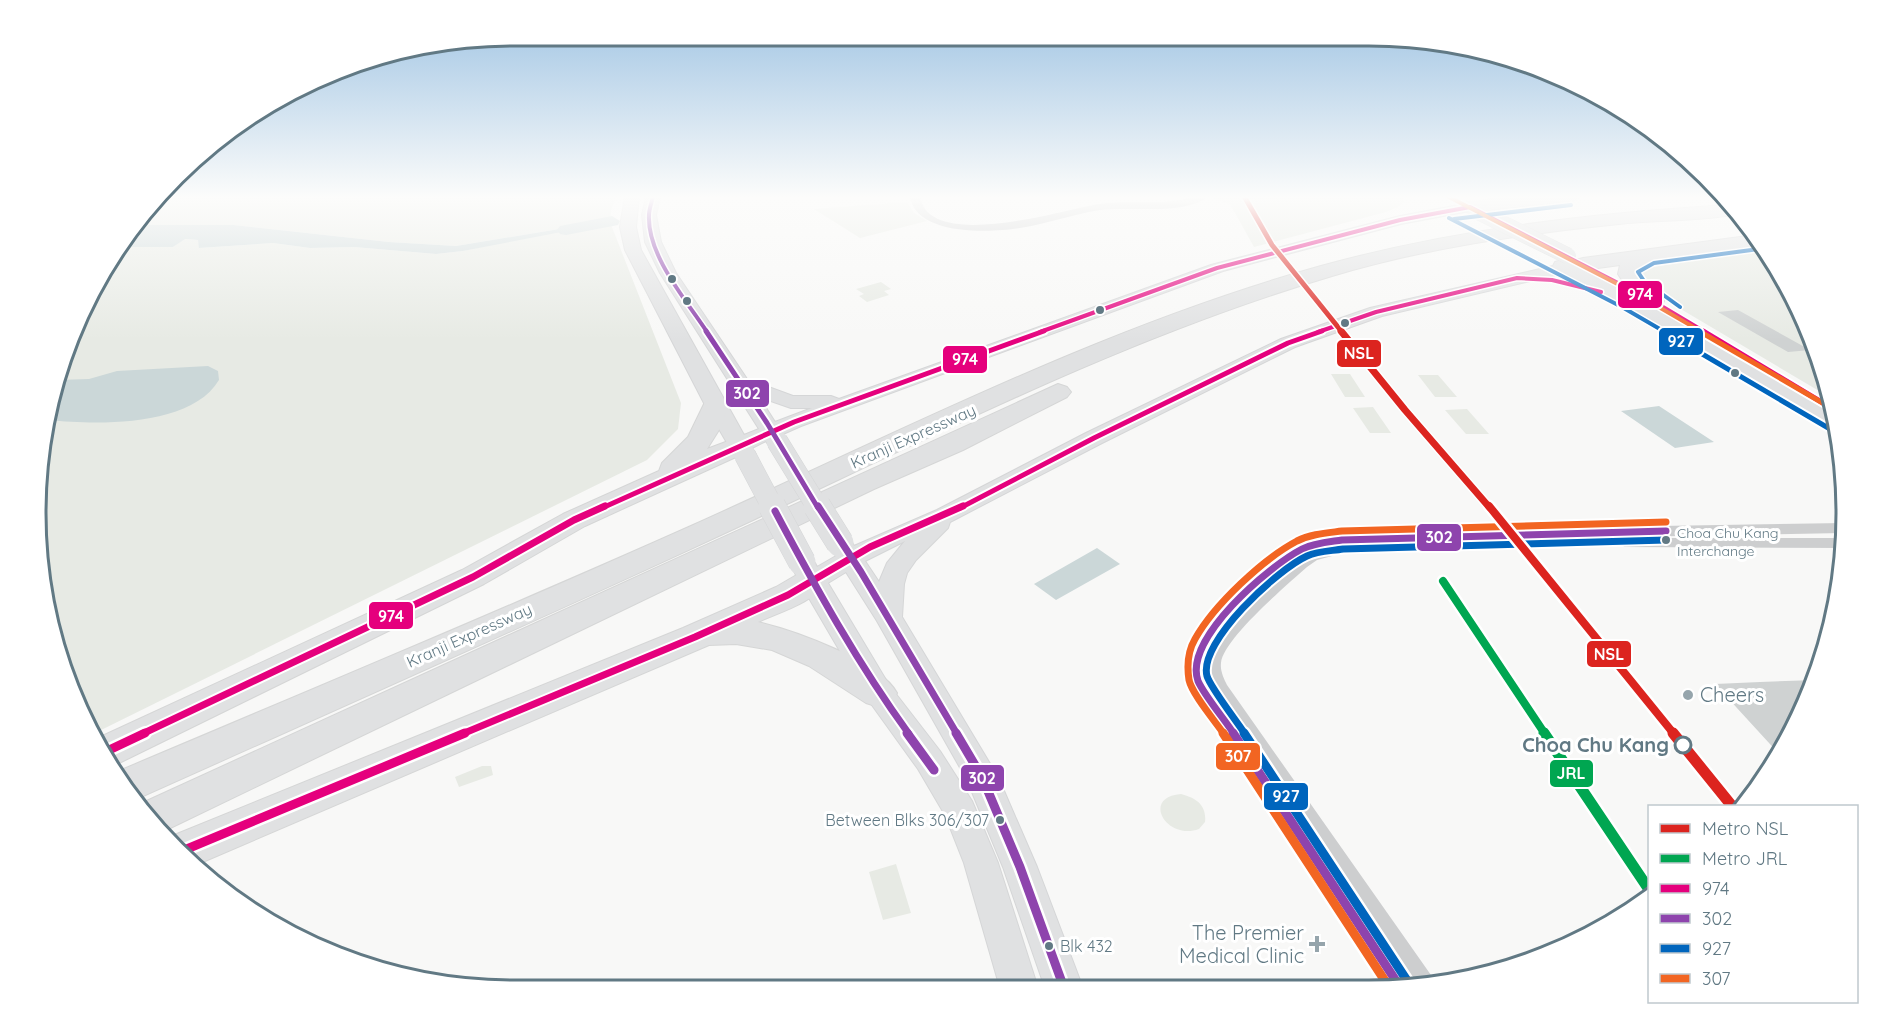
<svg xmlns="http://www.w3.org/2000/svg" width="1882" height="1027" font-family="Quicksand,sans-serif">
<style>
.green{fill:#e7eae4}
.water{fill:#cbd7d8}
.lines{fill:none;stroke-linecap:round;stroke-linejoin:round}
.river{fill:#cbd7d8;fill-rule:evenodd}
.building{fill:#cfd2d2}
.secondary-casing{stroke:#d5d6d7;stroke-width:2}
.highway-casing{stroke:#d5d6d6;stroke-width:2}
.street{fill:#cdcecf;fill-rule:evenodd}
.secondary{fill:#e0e1e2;fill-rule:evenodd}
.highway{fill:#e0e1e2;fill-rule:evenodd}
.secondary-bridge-far2-casing{stroke:#d5d6d7;stroke-width:17;stroke-linecap:butt}
.secondary-bridge-far1-casing{stroke:#d5d6d7;stroke-width:22;stroke-linecap:butt}
.secondary-bridge-casing{stroke:#d5d6d7;stroke-width:28;stroke-linecap:butt}
.secondary-bridge-far2{stroke:#e0e1e2;stroke-width:16}
.secondary-bridge-far1{stroke:#e0e1e2;stroke-width:21}
.secondary-bridge{stroke:#e0e1e2;stroke-width:27}
.bus-1-far3-casing{stroke:#fff;stroke-width:7}
.bus-1-far2-casing{stroke:#fff;stroke-width:9}
.bus-1-far1-casing{stroke:#fff;stroke-width:11}
.bus-1-casing{stroke:#fff;stroke-width:14}
.bus-2-far3-casing{stroke:#fff;stroke-width:7}
.bus-2-far2-casing{stroke:#fff;stroke-width:9}
.bus-2-far1-casing{stroke:#fff;stroke-width:11}
.bus-2-casing{stroke:#fff;stroke-width:14}
.bus-3-far3-casing{stroke:#fff;stroke-width:7}
.bus-3-far2-casing{stroke:#fff;stroke-width:9}
.bus-3-far1-casing{stroke:#fff;stroke-width:11}
.bus-3-casing{stroke:#fff;stroke-width:14}
.bus-4-far3-casing{stroke:#fff;stroke-width:7}
.bus-4-far2-casing{stroke:#fff;stroke-width:9}
.bus-4-far1-casing{stroke:#fff;stroke-width:11}
.bus-4-casing{stroke:#fff;stroke-width:14}
.bus-1-far3{stroke:#e5007d;stroke-width:4}
.bus-1-far2{stroke:#e5007d;stroke-width:5}
.bus-1-far1{stroke:#e5007d;stroke-width:7}
.bus-1{stroke:#e5007d;stroke-width:9}
.bus-2-far3{stroke:#8e44ad;stroke-width:4}
.bus-2-far2{stroke:#8e44ad;stroke-width:5}
.bus-2-far1{stroke:#8e44ad;stroke-width:7}
.bus-2{stroke:#8e44ad;stroke-width:9}
.bus-3-far3{stroke:#0065bd;stroke-width:4}
.bus-3-far2{stroke:#0065bd;stroke-width:5}
.bus-3-far1{stroke:#0065bd;stroke-width:7}
.bus-3{stroke:#0065bd;stroke-width:9}
.bus-4-far3{stroke:#f26522;stroke-width:4}
.bus-4-far2{stroke:#f26522;stroke-width:5}
.bus-4-far1{stroke:#f26522;stroke-width:7}
.bus-4{stroke:#f26522;stroke-width:9}
.metro-1-far3-casing{stroke:#fff;stroke-width:8}
.metro-1-far2-casing{stroke:#fff;stroke-width:10}
.metro-1-far1-casing{stroke:#fff;stroke-width:13}
.metro-1-casing{stroke:#fff;stroke-width:16}
.metro-2-far1-casing{stroke:#fff;stroke-width:13}
.metro-2-casing{stroke:#fff;stroke-width:16}
.metro-1-far3{stroke:#dc241f;stroke-width:5}
.metro-1-far2{stroke:#dc241f;stroke-width:7}
.metro-1-far1{stroke:#dc241f;stroke-width:8}
.metro-1{stroke:#dc241f;stroke-width:11}
.metro-2-far1{stroke:#00a651;stroke-width:8}
.metro-2{stroke:#00a651;stroke-width:11}
.bus-dot{fill:#617984;stroke:#fff;stroke-width:2}
.poi-dot{fill:#96a5ac;stroke:#fff;stroke-width:2}
.stop-dot{fill:#fff;stroke:#617984;stroke-width:3}
.labels{text-anchor:middle;stroke-width:6;stroke-linejoin:round;paint-order:stroke}
.bus-label{font-size:14px;fill:#617984;stroke:#fff;text-anchor:start}
.street-label{font-size:16px;fill:#617984;stroke:#fff}
.near-bus-label{font-size:16px;fill:#617984;stroke:#fff;text-anchor:end}
.near-poi-label{font-size:20px;fill:#617984;stroke:#fff;text-anchor:start}
.near-stop-label{font-size:20px;font-weight:bold;fill:#617984;stroke:#fff;text-anchor:end}
.rim{fill:none;stroke:#617984;stroke-width:3}
.line-badge{stroke:#fff;stroke-width:2}
.badge-label{font-size:16px;text-anchor:middle;font-weight:bold;fill:#fff}
</style>
<rect width="100%" height="100%" fill="#f8f8f7"/>
<!-- green -->
<path class="green" d="M165 196H616L611 210 610 222 681 403 678 429 647 460 95 733 72 697 37 545 52 390 118 247H173L184 239 198 240 200 248 273 243 310 248 354 247 436 254 463 251 601 222 456 246 389 242 234 225H138Z
M1215 196H1402L1404 201 1400 206 1386 212 1254 247 1230 204 1211 198Z
M907 202 914 213 927 221 860 238 814 209Z
M1763 249 1797 302 1831 398 1657 295 1643 281 1641 274 1648 268Z
M881 282 891 289 884 291 889 295 867 302 859 296 864 294 856 289Z
M1331 374H1350L1365 397H1345Z
M1418 375H1438L1457 397H1435Z
M1373 407 1391 433H1370L1353 408Z
M1467 409 1489 434H1466L1445 410Z
M482 766H491L493 775 459 787 455 777Z
M1181 794C1196 798 1207 805 1205 822L1199 829C1166 841 1141 797 1181 794Z
M896 864 911 913 883 920 869 872Z"/>
<!-- water -->
<path class="water" d="M601 222 603 224 463 251 436 254 354 247 310 248 273 243 199 248 198 240 185 239 173 247H118L138 225H234L389 242 456 246Z
M208 366 218 371 219 380C191 427 98 425 49 420L52 390 57 380 89 379 117 371Z
M1659 406 1714 442 1675 448 1621 411Z
M1097 548 1120 564 1056 600 1034 584Z"/>
<g class="lines">
<!-- river -->
<path class="river" d="M612 216 620 221 618 225 566 235 560 234 557 230 560 226Z"/>
</g>
<!-- building -->
<path class="building" d="M1738 310 1810 350 1788 352 1718 312Z
M1815 680 1780 755 1715 684 1760 682Z"/>
<g class="lines">
<defs>
<path id="secondary" d="M625 196H639L636 227 641 250 744 435 759 429 660 273 645 242 642 215 646 196H660L656 215 661 242 676 273 747 379 793 396H831L839 399 1211 265 1400 216 1470 203 1477 207 1475 210 1401 224 1223 271 801 426 783 434 788 441 785 446 777 448 769 446 766 441 752 448 756 455 753 460 745 462 737 460 705 405 625 250 620 227ZM759 397 791 408H812L775 422Z
M1583 259 1591 264 1589 267 1582 269 1632 295 1833 411 1836 427 1828 425 1620 303 1564 273 1382 316 1295 347 1102 443 950 522 948 528 916 560 907 573 904 584 902 617 998 777 1037 867 1083 988H1045L1003 867 967 780 877 621 846 572 828 583 889 685 940 751 972 801 998 863 1038 988H1000L964 863 945 815 918 769 869 701 799 581 793 569 797 563 806 561 815 563 817 567 836 556 829 545 832 539 841 537 850 539 854 546 937 510 1086 433 1281 339 1370 308 1553 266 1555 262C1564 259 1573 261 1583 259ZM905 541 887 563 879 582 865 561Z"/>
<path id="highway" d="M1520 196H1579L1576 200 1570 201 1470 212 1464 211 1461 207 1464 203 1470 202Z
M1730 205 1739 214C1700 221 1659 220 1619 224 1522 234 1425 248 1332 276 1130 336 943 431 753 520 550 615 346 705 141 797L136 798 119 771C310 690 501 611 691 526 898 433 1102 327 1321 266 1455 229 1592 213 1730 205Z
M1755 235 1761 245 1655 260 1639 270 1638 274 1664 301 1661 306C1640 311 1628 289 1618 274L1620 265 1583 270 1576 268 1573 264 1576 260 1583 258Z
M1058 384 1067 387 1071 392 1067 397 963 450 874 489 164 831 160 833 140 804Z
M715 397 724 400 728 405 722 425 707 449 739 437 749 439 753 445 749 451 585 526 484 584 121 762 114 764 98 738 462 570 563 514 659 471 662 463 688 437 706 400Z
M812 570 824 573 828 581C815 602 780 612 758 622 793 630 880 661 897 693L892 703 879 707 866 703 809 666 772 650 736 644 709 645 198 864 167 838 683 628 776 587 800 573Z"/>
</defs>
<!-- secondary casing -->
<use href="#secondary" class="secondary-casing"/>
<!-- highway casing -->
<use href="#highway" class="highway-casing"/>
<!-- street -->
<path class="street" d="M910 196H920C928 253 1066 209 1099 204 1120 201 1142 203 1163 202 1179 201 1193 196 1209 196 1184 216 1131 206 1100 210 1073 214 1047 224 1020 228 991 233 915 236 910 196Z
M1844 523 1843 533 1407 541 1331 547 1335 552 1332 556 1317 560 1307 567C1288 584 1223 639 1221 663 1220 671 1224 679 1227 685L1438 985 1385 987 1188 680V656L1204 626 1285 550 1331 537 1407 530Z
M1630 538H1843V548L1624 547 1621 543 1624 539Z"/>
<!-- secondary -->
<use href="#secondary" class="secondary"/>
<!-- highway -->
<use href="#highway" class="highway"/>
<defs>
<path id="secondary-bridge-far2" d="M1475 210 1568 256"/>
<path id="secondary-bridge-far1" d="M777 441 818 508
M745 455 773 508"/>
<path id="secondary-bridge" d="M772 506 802 562
M817 506 840 543"/>
</defs>
<!-- secondary-bridge-far2 casing -->
<use href="#secondary-bridge-far2" class="secondary-bridge-far2-casing"/>
<!-- secondary-bridge-far1 casing -->
<use href="#secondary-bridge-far1" class="secondary-bridge-far1-casing"/>
<!-- secondary-bridge casing -->
<use href="#secondary-bridge" class="secondary-bridge-casing"/>
<!-- secondary-bridge-far2 -->
<use href="#secondary-bridge-far2" class="secondary-bridge-far2"/>
<!-- secondary-bridge-far1 -->
<use href="#secondary-bridge-far1" class="secondary-bridge-far1"/>
<!-- secondary-bridge -->
<use href="#secondary-bridge" class="secondary-bridge"/>
<defs>
<path id="bus-1-far3" d="M1040 332 1217 268 1400 220 1470 207 1653 301 1705 332
M1318 332 1376 312 1517 278 1552 280 1601 292"/>
<path id="bus-1-far2" d="M1703 331 1833 409
M602 508 794 422 1044 331
M960 508 1094 438 1288 343 1322 331"/>
<path id="bus-1-far1" d="M142 734 473 577 574 520 605 506
M462 734 695 637 788 595 870 547 963 506"/>
<path id="bus-1" d="M107 751 145 733
M182 851 465 733"/>
<path id="bus-2-far3" d="M653 196C652 202 649 209 649 215 647 255 686 300 707 332"/>
<path id="bus-2-far2" d="M706 331 767 423 818 508"/>
<path id="bus-2-far1" d="M818 506 861 572 957 734
M775 511C816 588 858 664 909 734
M1234 734C1225 720 1204 695 1198 681 1183 639 1269 566 1302 549 1314 543 1329 542 1342 540L1666 531"/>
<path id="bus-2" d="M907 733 934 770
M956 733 982 777 1020 867 1064 988
M1233 733 1400 987"/>
<path id="bus-3-far3" d="M1449 218 1622 307 1665 332
M1454 219 1571 205
M1680 307 1644 281 1638 272 1654 263 1759 249"/>
<path id="bus-3-far2" d="M1663 331 1830 429"/>
<path id="bus-3-far1" d="M1245 734C1238 723 1210 687 1207 676 1198 642 1278 569 1307 556 1318 551 1331 551 1343 549L1666 540"/>
<path id="bus-3" d="M1244 733 1408 982"/>
<path id="bus-4-far3" d="M1447 196 1631 291 1702 332"/>
<path id="bus-4-far2" d="M1699 331 1833 409"/>
<path id="bus-4-far1" d="M1224 734C1215 721 1192 694 1189 680 1187 667 1188 651 1195 639 1214 605 1263 559 1297 541 1311 534 1327 533 1342 531L1666 522"/>
<path id="bus-4" d="M1223 733 1389 987"/>
</defs>
<!-- bus-1-far3 casing -->
<use href="#bus-1-far3" class="bus-1-far3-casing"/>
<!-- bus-1-far2 casing -->
<use href="#bus-1-far2" class="bus-1-far2-casing"/>
<!-- bus-1-far1 casing -->
<use href="#bus-1-far1" class="bus-1-far1-casing"/>
<!-- bus-1 casing -->
<use href="#bus-1" class="bus-1-casing"/>
<!-- bus-2-far3 casing -->
<use href="#bus-2-far3" class="bus-2-far3-casing"/>
<!-- bus-2-far2 casing -->
<use href="#bus-2-far2" class="bus-2-far2-casing"/>
<!-- bus-2-far1 casing -->
<use href="#bus-2-far1" class="bus-2-far1-casing"/>
<!-- bus-2 casing -->
<use href="#bus-2" class="bus-2-casing"/>
<!-- bus-3-far3 casing -->
<use href="#bus-3-far3" class="bus-3-far3-casing"/>
<!-- bus-3-far2 casing -->
<use href="#bus-3-far2" class="bus-3-far2-casing"/>
<!-- bus-3-far1 casing -->
<use href="#bus-3-far1" class="bus-3-far1-casing"/>
<!-- bus-3 casing -->
<use href="#bus-3" class="bus-3-casing"/>
<!-- bus-4-far3 casing -->
<use href="#bus-4-far3" class="bus-4-far3-casing"/>
<!-- bus-4-far2 casing -->
<use href="#bus-4-far2" class="bus-4-far2-casing"/>
<!-- bus-4-far1 casing -->
<use href="#bus-4-far1" class="bus-4-far1-casing"/>
<!-- bus-4 casing -->
<use href="#bus-4" class="bus-4-casing"/>
<!-- bus-1-far3 -->
<use href="#bus-1-far3" class="bus-1-far3"/>
<!-- bus-1-far2 -->
<use href="#bus-1-far2" class="bus-1-far2"/>
<!-- bus-1-far1 -->
<use href="#bus-1-far1" class="bus-1-far1"/>
<!-- bus-1 -->
<use href="#bus-1" class="bus-1"/>
<!-- bus-2-far3 -->
<use href="#bus-2-far3" class="bus-2-far3"/>
<!-- bus-2-far2 -->
<use href="#bus-2-far2" class="bus-2-far2"/>
<!-- bus-2-far1 -->
<use href="#bus-2-far1" class="bus-2-far1"/>
<!-- bus-2 -->
<use href="#bus-2" class="bus-2"/>
<!-- bus-3-far3 -->
<use href="#bus-3-far3" class="bus-3-far3"/>
<!-- bus-3-far2 -->
<use href="#bus-3-far2" class="bus-3-far2"/>
<!-- bus-3-far1 -->
<use href="#bus-3-far1" class="bus-3-far1"/>
<!-- bus-3 -->
<use href="#bus-3" class="bus-3"/>
<!-- bus-4-far3 -->
<use href="#bus-4-far3" class="bus-4-far3"/>
<!-- bus-4-far2 -->
<use href="#bus-4-far2" class="bus-4-far2"/>
<!-- bus-4-far1 -->
<use href="#bus-4-far1" class="bus-4-far1"/>
<!-- bus-4 -->
<use href="#bus-4" class="bus-4"/>
<defs>
<path id="metro-1-far3" d="M1244 196 1272 245 1342 332"/>
<path id="metro-1-far2" d="M1341 331 1405 410 1490 508"/>
<path id="metro-1-far1" d="M1489 506 1674 734"/>
<path id="metro-1" d="M1673 733 1732 806"/>
<path id="metro-2-far1" d="M1443 581 1545 734"/>
<path id="metro-2" d="M1544 733 1650 891"/>
</defs>
<!-- metro-1-far3 casing -->
<use href="#metro-1-far3" class="metro-1-far3-casing"/>
<!-- metro-1-far2 casing -->
<use href="#metro-1-far2" class="metro-1-far2-casing"/>
<!-- metro-1-far1 casing -->
<use href="#metro-1-far1" class="metro-1-far1-casing"/>
<!-- metro-1 casing -->
<use href="#metro-1" class="metro-1-casing"/>
<!-- metro-2-far1 casing -->
<use href="#metro-2-far1" class="metro-2-far1-casing"/>
<!-- metro-2 casing -->
<use href="#metro-2" class="metro-2-casing"/>
<!-- metro-1-far3 -->
<use href="#metro-1-far3" class="metro-1-far3"/>
<!-- metro-1-far2 -->
<use href="#metro-1-far2" class="metro-1-far2"/>
<!-- metro-1-far1 -->
<use href="#metro-1-far1" class="metro-1-far1"/>
<!-- metro-1 -->
<use href="#metro-1" class="metro-1"/>
<!-- metro-2-far1 -->
<use href="#metro-2-far1" class="metro-2-far1"/>
<!-- metro-2 -->
<use href="#metro-2" class="metro-2"/>
</g>
<!-- sky -->
<linearGradient id="sky" x2="0" y2="1"><stop stop-color="#9cc2e2"/><stop offset="0.58" stop-color="#fcfcfb"/><stop offset="1" stop-color="#fcfcfb" stop-opacity="0"/></linearGradient>
<rect width="1882" height="340" fill="url(#sky)"/>
<!-- markers -->
<g class="bus-dot">
<circle cx="672" cy="279" r="5"/>
<circle cx="687" cy="301" r="5"/>
<circle cx="1100" cy="310" r="5"/>
<circle cx="1345" cy="323" r="5"/>
<circle cx="1735" cy="373" r="5"/>
<circle cx="1666" cy="540" r="5"/>
<circle cx="1000" cy="820" r="5"/>
<circle cx="1049" cy="946" r="5"/>
</g>
<g class="poi-dot">
<circle cx="1688" cy="695" r="6"/>
<path d="M1314 935h6v6h6v6h-6v6h-6v-6h-6v-6h6z"/>
</g>
<circle class="stop-dot" cx="1683" cy="745" r="8"/>
<g class="labels">
<!-- bus labels -->
<g class="bus-label">
<text x="1677" y="538">Choa Chu Kang<tspan x="1677" dy="18">Interchange</tspan></text>
</g>
<!-- street labels -->
<g class="street-label">
<text transform="translate(913 436) rotate(-24)" y="6">Kranji Expressway</text>
<text transform="translate(469 635) rotate(-24)" y="6">Kranji Expressway</text>
</g>
<!-- near-bus labels -->
<g class="near-bus-label">
<text x="989" y="826">Between Blks 306/307</text>
<text x="1060" y="952" text-anchor="start">Blk 432</text>
</g>
<!-- near-poi labels -->
<g class="near-poi-label">
<text x="1700" y="702">Cheers</text>
<text x="1304" y="940" text-anchor="end">The Premier<tspan x="1304" dy="23">Medical Clinic</tspan></text>
</g>
<!-- near-stop labels -->
<g class="near-stop-label">
<text x="1669" y="752">Choa Chu Kang</text>
</g>
</g>
<!-- crop -->
<path d="M0 0H1882V1027H0ZM513 46H1369A467 467 0 0 1 1836 513V513A467 467 0 0 1 1369 980H513A467 467 0 0 1 46 513V513A467 467 0 0 1 513 46Z" fill="#fff" fill-rule="evenodd"/>
<path class="rim" d="M513 46H1369A467 467 0 0 1 1836 513V513A467 467 0 0 1 1369 980H513A467 467 0 0 1 46 513V513A467 467 0 0 1 513 46Z"/>
<g class="line-badge">
<rect x="1617" y="280" width="46" height="29" rx="6" fill="#e5007d"/>
<rect x="1658" y="327" width="46" height="29" rx="6" fill="#0065bd"/>
<rect x="1336" y="339" width="46" height="29" rx="6" fill="#dc241f"/>
<rect x="942" y="345" width="46" height="29" rx="6" fill="#e5007d"/>
<rect x="725" y="379" width="45" height="29" rx="6" fill="#8e44ad"/>
<rect x="1416" y="523" width="46" height="29" rx="6" fill="#8e44ad"/>
<rect x="368" y="601" width="46" height="29" rx="6" fill="#e5007d"/>
<rect x="1586" y="640" width="46" height="28" rx="6" fill="#dc241f"/>
<rect x="1215" y="742" width="46" height="29" rx="6" fill="#f26522"/>
<rect x="1549" y="759" width="45" height="29" rx="6" fill="#00a651"/>
<rect x="960" y="764" width="45" height="28" rx="6" fill="#8e44ad"/>
<rect x="1263" y="782" width="46" height="29" rx="6" fill="#0065bd"/>
</g>
<g class="badge-label">
<text x="1640" y="300">974</text>
<text x="1681" y="347">927</text>
<text x="1359" y="359">NSL</text>
<text x="965" y="365">974</text>
<text x="747" y="399">302</text>
<text x="1439" y="543">302</text>
<text x="391" y="622">974</text>
<text x="1609" y="660">NSL</text>
<text x="1238" y="762">307</text>
<text x="1571" y="779">JRL</text>
<text x="982" y="784">302</text>
<text x="1286" y="802">927</text>
</g>
<!-- legend -->
<rect x="1648" y="805" width="210" height="198" fill="#ffffff" stroke="#c0c9ce" stroke-width="1.5"/>
<rect x="1660" y="824" width="30" height="9" fill="#dc241f" stroke="#c0c9ce" stroke-width="1.5"/>
<text x="1702" y="835" font-size="18" fill="#617984">Metro NSL</text>
<rect x="1660" y="854" width="30" height="9" fill="#00a651" stroke="#c0c9ce" stroke-width="1.5"/>
<text x="1702" y="865" font-size="18" fill="#617984">Metro JRL</text>
<rect x="1660" y="884" width="30" height="9" fill="#e5007d" stroke="#c0c9ce" stroke-width="1.5"/>
<text x="1702" y="895" font-size="18" fill="#617984">974</text>
<rect x="1660" y="914" width="30" height="9" fill="#8e44ad" stroke="#c0c9ce" stroke-width="1.5"/>
<text x="1702" y="925" font-size="18" fill="#617984">302</text>
<rect x="1660" y="944" width="30" height="9" fill="#0065bd" stroke="#c0c9ce" stroke-width="1.5"/>
<text x="1702" y="955" font-size="18" fill="#617984">927</text>
<rect x="1660" y="974" width="30" height="9" fill="#f26522" stroke="#c0c9ce" stroke-width="1.5"/>
<text x="1702" y="985" font-size="18" fill="#617984">307</text>
</svg>
